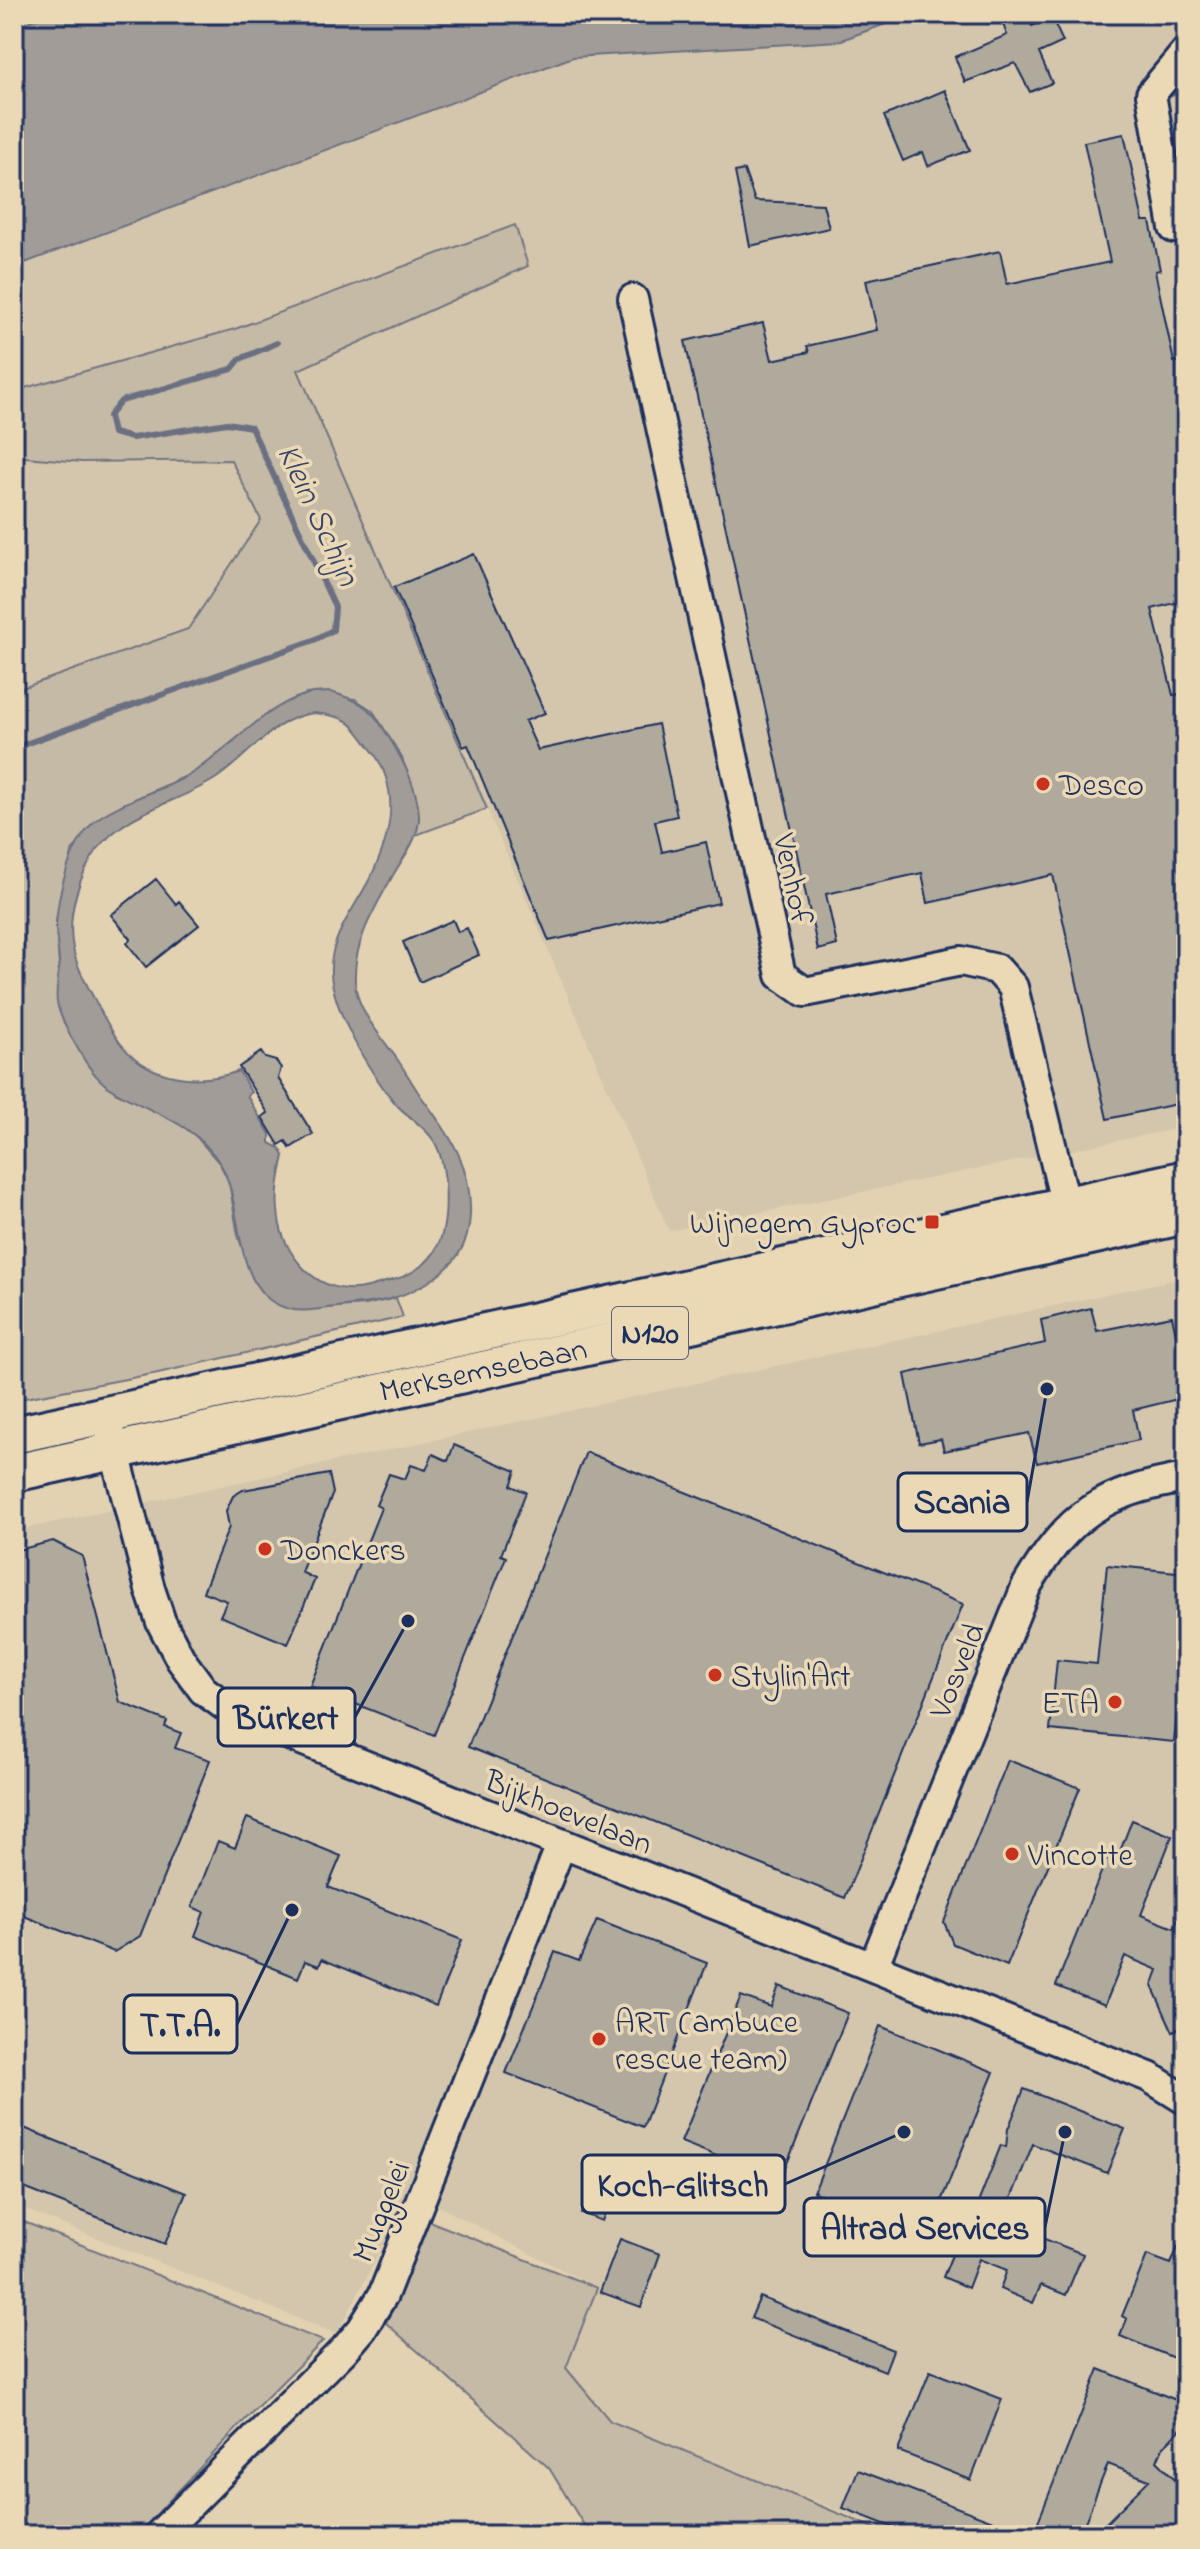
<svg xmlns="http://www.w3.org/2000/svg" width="1200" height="2549" font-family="'Indie Flower',sans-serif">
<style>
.built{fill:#d4c6ac}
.green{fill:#c5baa6;stroke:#707482;stroke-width:2}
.water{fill:#a19c98;stroke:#6b7081;stroke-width:2;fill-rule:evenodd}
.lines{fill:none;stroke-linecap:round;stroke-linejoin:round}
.stream{stroke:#6b7081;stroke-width:6}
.building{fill:#b0aa9d;stroke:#1b2f5e;stroke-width:2}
.minor-casing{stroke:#1b2f5e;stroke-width:34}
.major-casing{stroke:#1b2f5e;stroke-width:42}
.minor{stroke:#ebd9b6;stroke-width:28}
.major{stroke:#ebd9b6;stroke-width:36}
.poi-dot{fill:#c8321e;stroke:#ebd9b6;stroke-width:3}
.labels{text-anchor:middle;stroke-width:7;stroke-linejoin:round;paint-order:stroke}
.shield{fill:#ebd9b6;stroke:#596278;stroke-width:2}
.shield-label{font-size:30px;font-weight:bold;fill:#1b2f5e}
.poi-label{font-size:32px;fill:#1b2f5e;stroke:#ebd9b6;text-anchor:start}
.street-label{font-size:32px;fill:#1b2f5e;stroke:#ebd9b6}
.water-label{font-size:34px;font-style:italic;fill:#36456a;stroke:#ebd9b6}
.leader{fill:none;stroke:#1b2f5e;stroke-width:3}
.callout-dot{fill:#1b2f5e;stroke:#ebd9b6;stroke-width:3}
.callout{fill:#ebd9b6;stroke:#1b2f5e;stroke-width:3}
.callout-label{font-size:34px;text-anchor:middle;font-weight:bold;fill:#1b2f5e}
</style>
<rect width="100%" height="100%" fill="#e3d2b2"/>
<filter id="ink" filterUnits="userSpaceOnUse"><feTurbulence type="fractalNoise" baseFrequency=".0125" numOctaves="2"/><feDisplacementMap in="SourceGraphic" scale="16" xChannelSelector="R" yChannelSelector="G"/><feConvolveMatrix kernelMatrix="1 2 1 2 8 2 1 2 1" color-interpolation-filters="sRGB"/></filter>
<g filter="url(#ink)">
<!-- built -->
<path class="built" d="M913 14H1186V1127L669 1231 298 370 528 266 235 329 14 391V267L573 57 839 41Z
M14 456 82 462 231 460 261 520 188 629 14 691Z
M1186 1277V2535H900L610 2421 566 2368 597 2288 411 2192 337 2334 14 2205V1531Z"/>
<!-- green -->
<path class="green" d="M515 225 528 266 298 370 487 809 416 835 419 819 417 801 402 758 373 711 355 699 306 694 270 712 193 773 121 805 73 849 56 921 59 965 57 978 115 1092 189 1128 220 1164 229 1182 238 1236 254 1280 285 1307 297 1310 365 1305 396 1298 403 1317 158 1373 14 1400V691L188 629 261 520 231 460 82 462 14 456V391L235 329Z
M14 2218 323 2341 257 2407 137 2535H14Z
M429 2221 597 2288 566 2368 610 2421 892 2535H590L549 2468 386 2323Z"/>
<!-- water -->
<path class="water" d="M48 14H913L839 41 573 57 14 267V27Z
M330 692C367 702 374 711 393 744 405 764 418 791 419 816 419 840 403 857 392 877 374 909 353 943 355 981 356 1009 379 1034 395 1056 403 1067 410 1080 418 1092 447 1133 472 1160 470 1215 469 1247 454 1266 427 1283 393 1303 373 1302 337 1307 323 1308 307 1312 294 1310 229 1299 246 1207 221 1165 195 1123 158 1116 118 1093 100 1084 87 1066 78 1049 70 1036 60 1018 57 1002 55 988 60 974 59 960 58 948 56 937 56 925 58 892 71 838 100 817 131 796 169 790 200 768 232 746 267 705 305 695 312 692 322 693 330 692ZM314 713C350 717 350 721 371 749 405 794 389 846 363 891 348 917 329 942 331 974 334 1013 370 1073 395 1103 407 1117 424 1125 434 1141 448 1164 450 1223 437 1247 429 1265 407 1277 389 1281 376 1285 361 1290 347 1289 308 1286 280 1248 278 1210 276 1192 280 1174 284 1156L280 1148 270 1143V1134L247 1096 251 1092 239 1071C203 1084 159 1081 130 1054 116 1041 106 1021 97 1004 87 985 74 963 72 942 68 912 79 875 97 850 126 811 175 804 215 779 248 758 273 717 314 713Z"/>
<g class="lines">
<!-- stream -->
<path class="stream" d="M1163 97 1186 89
M14 748 314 640 333 630 335 607 251 427 227 423 132 438 113 433 109 416 121 401 232 369 240 359 277 343"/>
</g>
<!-- building -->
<path class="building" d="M1013 14H1028L1032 26 1052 18 1063 42 1039 53 1052 83 1030 92 1015 63 965 82 955 57 1007 35 1001 19Z
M945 90 970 150 928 166 923 152 903 161 884 116Z
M1124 134 1143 221H1150L1160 270 1155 271 1174 362 1186 360V600L1152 609 1173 695 1186 693V1102L1107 1119 1053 875 928 903 922 873 826 894 837 945 818 950 685 341 763 323 772 360 809 352 807 346 877 330 866 280 1000 251 1007 284 1110 262 1084 142Z
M744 170 755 201 823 204 829 228 750 246 735 172Z
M474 554 545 713 525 721 538 750 658 724 677 816 655 821 662 852 706 842 719 903 549 941 468 745 463 747 394 587Z
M156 879 176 904 179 901 199 925 146 967 127 943 131 939 111 915Z
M453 920 458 932 467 928 479 955 420 982 403 942Z
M261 1052 265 1058 276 1061 281 1068 278 1078 313 1134 290 1148 286 1141 279 1145 262 1117 268 1113 239 1067Z
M1091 1308 1097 1331 1172 1316 1186 1380V1397L1133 1410 1139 1440 1037 1463 1029 1433 944 1451 941 1439 919 1443 905 1374 1045 1343 1041 1320Z
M454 1445 516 1471 511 1486 526 1492 501 1555 506 1557 434 1735 310 1686 381 1508 376 1505 389 1474 405 1479 411 1465 426 1470 433 1454 448 1461Z
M586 1452 963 1604 845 1898 468 1747Z
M329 1474 333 1493 301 1572 315 1579 288 1644 220 1616 227 1601 203 1592 229 1527 226 1511 233 1496 243 1490Z
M53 1541 82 1556 120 1702 167 1721 165 1727 181 1733 175 1748 210 1760 140 1936 114 1952 14 1912V1551Z
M1107 1565 1186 1573V1604L1179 1674H1181L1174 1742 1050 1730 1057 1660 1097 1664Z
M1008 1760 1080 1788 1007 1966 953 1944 944 1922Z
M247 1818 341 1856 328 1887 462 1940 436 2006 322 1959 319 1966 305 1961 298 1978 195 1936 204 1912 192 1907 218 1841 235 1848Z
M1132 1820 1172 1836 1141 1915 1174 1928 1186 1901V2025L1173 2032 1152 1986 1158 1970 1125 1956 1105 2005 1056 1986 1108 1855 1117 1859Z
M597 1920 707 1963 643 2127 506 2073 555 1952 579 1961Z
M779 1986 848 2013 780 2181 681 2142 741 1996 771 2007Z
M880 2026 994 2072 926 2238 897 2227 891 2239 838 2217 843 2204 814 2192Z
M1024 2089 1125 2129 1107 2173 1033 2144 1006 2211 1028 2221 1024 2231 1083 2254 1066 2295 1041 2285 1033 2303 1000 2289 1007 2270 979 2259 968 2288 943 2277 954 2250 959 2251 1001 2145 1006 2147 1008 2129Z
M14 2124 186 2193 165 2244 14 2184Z
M597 2174 617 2182 602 2221 581 2213Z
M1186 2228V2363L1120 2336 1127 2319 1122 2316 1147 2255 1171 2264Z
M620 2239 660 2254 641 2307 600 2292Z
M760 2297 893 2350 885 2371 751 2318Z
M1099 2369 1186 2404V2424L1163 2447 1157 2461 1186 2490V2522L1173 2535H1094L1149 2480 1108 2464 1080 2535H1055L1036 2527Z
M930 2371 1002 2399 971 2480 898 2451Z
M858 2470 993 2521 987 2535H912L843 2508Z"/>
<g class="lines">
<defs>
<path id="minor" d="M1174 228 1151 94 1186 52
M633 299 781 975 805 992 961 961 997 969 1013 987 1070 1223
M110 1433 150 1589 161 1622 181 1660 203 1690 236 1714 1149 2077 1186 2100
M873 1967 1026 1587C1069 1514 1102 1492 1186 1478
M159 2535 344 2350 362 2329 383 2295 561 1845"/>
<path id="major" d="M14 1435 1186 1179
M14 1473 1186 1215"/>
</defs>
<!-- minor casing -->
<use href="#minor" class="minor-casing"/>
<!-- major casing -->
<use href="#major" class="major-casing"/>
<!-- minor -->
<use href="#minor" class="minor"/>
<!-- major -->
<use href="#major" class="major"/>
</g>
</g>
<!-- markers -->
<g class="poi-dot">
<circle cx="1043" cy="784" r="8"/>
<rect x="924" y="1214" width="16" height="16" rx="4"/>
<circle cx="265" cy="1549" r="8"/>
<circle cx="715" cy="1675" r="8"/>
<circle cx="1115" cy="1702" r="8"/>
<circle cx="1012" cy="1854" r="8"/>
<circle cx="599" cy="2039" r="8"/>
</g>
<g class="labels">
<!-- shield labels -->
<rect class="shield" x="612" y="1307" width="76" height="52" rx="6"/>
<g class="shield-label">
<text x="650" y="1343">N120</text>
</g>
<!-- poi labels -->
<g class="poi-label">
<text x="1059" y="795">Desco</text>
<text x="916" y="1233" text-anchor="end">Wijnegem Gyproc</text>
<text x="281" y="1560">Donckers</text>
<text x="731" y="1686">Stylin'Art</text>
<text x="1099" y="1713" text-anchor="end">ETA</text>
<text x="1028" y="1865">Vincotte</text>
<text x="615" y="2032">ART (ambuce<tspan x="615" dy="37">rescue team)</tspan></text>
</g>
<!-- street labels -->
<g class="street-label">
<text transform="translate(794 879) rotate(78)" y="11">Venhof</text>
<text transform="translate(483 1369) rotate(-12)" y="11">Merksemsebaan</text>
<text transform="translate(956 1670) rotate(-68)" y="11">Vosveld</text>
<text transform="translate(569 1811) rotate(22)" y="11">Bijkhoevelaan</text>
<text transform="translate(380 2211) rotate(-68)" y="11">Muggelei</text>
</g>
<!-- water labels -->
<g class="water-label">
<text transform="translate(320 514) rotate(65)" y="12">Klein Schijn</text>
</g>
</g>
<!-- callouts -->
<path class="leader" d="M1047 1389L1027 1502M408 1621L355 1717M292 1910L237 2024M904 2132L785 2184M1065 2132L1045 2227"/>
<g class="callout-dot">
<circle cx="1047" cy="1389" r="8"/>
<circle cx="408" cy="1621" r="8"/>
<circle cx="292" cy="1910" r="8"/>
<circle cx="904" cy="2132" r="8"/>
<circle cx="1065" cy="2132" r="8"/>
</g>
<g class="callout">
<rect x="898" y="1473" width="129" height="58" rx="8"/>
<rect x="218" y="1688" width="137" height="58" rx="8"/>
<rect x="124" y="1995" width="113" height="58" rx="8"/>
<rect x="582" y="2155" width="203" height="58" rx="8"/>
<rect x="804" y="2198" width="241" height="58" rx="8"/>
</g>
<g class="callout-label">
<text x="962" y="1513">Scania</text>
<text x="286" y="1729">Bürkert</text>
<text x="180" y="2036">T.T.A.</text>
<text x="683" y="2196">Koch-Glitsch</text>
<text x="925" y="2239">Altrad Services</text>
</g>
<!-- margin -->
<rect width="1200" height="2549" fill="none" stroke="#ebd9b6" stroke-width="48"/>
<rect x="24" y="24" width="1152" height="2501" fill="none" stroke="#1b2f5e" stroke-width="3" filter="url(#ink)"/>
</svg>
